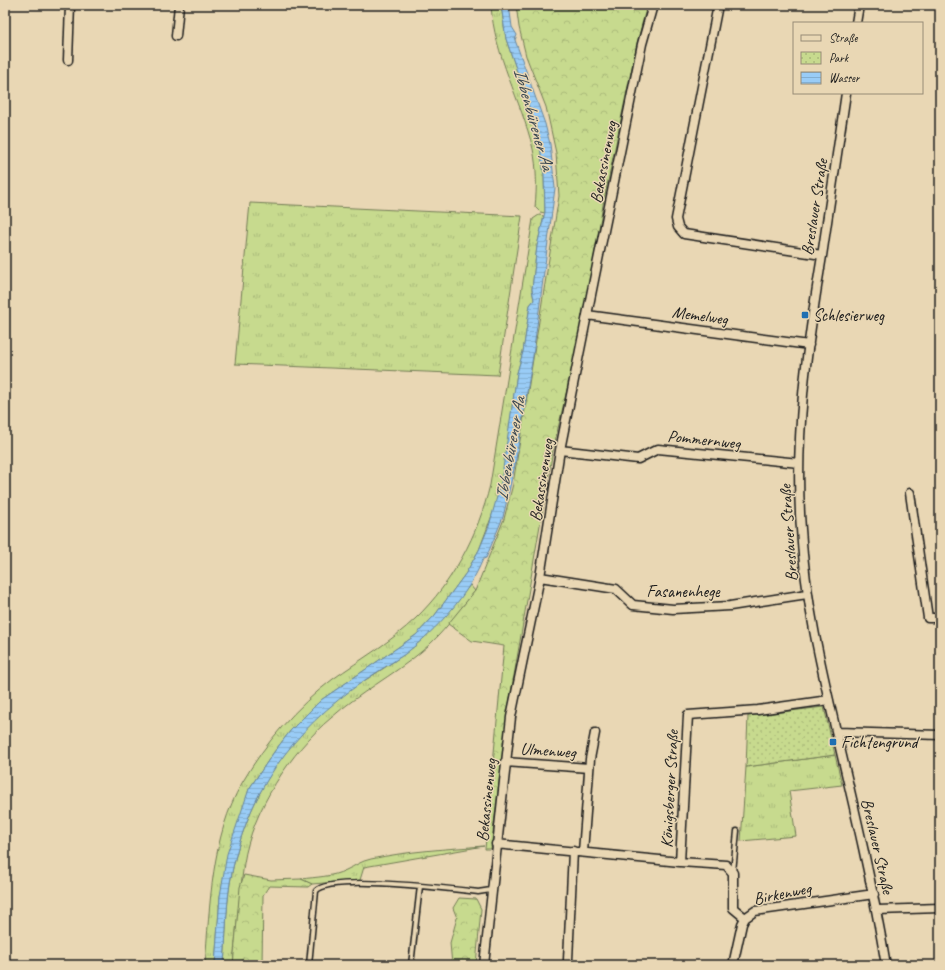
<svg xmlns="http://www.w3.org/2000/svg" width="945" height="970" font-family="Caveat,sans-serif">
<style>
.grass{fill:url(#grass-tufts);stroke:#727b55}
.forest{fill:url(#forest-crowns);stroke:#727b55}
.park{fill:url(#park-dots);stroke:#727b55}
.water{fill:url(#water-rules);stroke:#67869f}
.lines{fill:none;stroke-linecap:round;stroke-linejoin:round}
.lane-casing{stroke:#1c1c1c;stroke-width:7}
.street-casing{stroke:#1c1c1c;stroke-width:11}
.lane{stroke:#e9d7b4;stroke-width:4}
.street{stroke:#e9d7b4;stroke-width:8}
.poi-dot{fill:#1f6fb2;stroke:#e9d7b4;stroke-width:1.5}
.labels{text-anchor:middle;stroke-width:3;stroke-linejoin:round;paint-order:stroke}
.street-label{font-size:17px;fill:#1c1c1c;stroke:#e9d7b4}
.poi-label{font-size:17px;fill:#1c1c1c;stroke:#e9d7b4;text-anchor:start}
.water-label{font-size:18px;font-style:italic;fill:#3b4852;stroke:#e9d7b4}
</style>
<defs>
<pattern id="grass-tufts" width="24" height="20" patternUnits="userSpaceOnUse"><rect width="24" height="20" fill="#c7da8e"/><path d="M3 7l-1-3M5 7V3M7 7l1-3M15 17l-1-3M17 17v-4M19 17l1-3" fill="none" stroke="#aaba7a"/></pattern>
<pattern id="forest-crowns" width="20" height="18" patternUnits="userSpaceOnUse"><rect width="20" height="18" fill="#c7da8e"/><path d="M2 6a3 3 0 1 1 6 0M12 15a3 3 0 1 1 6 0" fill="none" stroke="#aaba7a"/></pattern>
<pattern id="park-dots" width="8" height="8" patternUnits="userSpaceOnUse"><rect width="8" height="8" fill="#c7da8e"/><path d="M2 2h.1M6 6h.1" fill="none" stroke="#aaba7a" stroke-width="1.8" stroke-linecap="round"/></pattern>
<pattern id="water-rules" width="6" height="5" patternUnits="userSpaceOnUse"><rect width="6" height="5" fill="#99ccf6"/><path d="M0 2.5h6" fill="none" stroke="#83afd2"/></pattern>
</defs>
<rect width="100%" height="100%" fill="#e9d7b4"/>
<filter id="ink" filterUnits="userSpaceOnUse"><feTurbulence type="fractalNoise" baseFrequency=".025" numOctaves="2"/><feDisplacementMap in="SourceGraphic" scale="8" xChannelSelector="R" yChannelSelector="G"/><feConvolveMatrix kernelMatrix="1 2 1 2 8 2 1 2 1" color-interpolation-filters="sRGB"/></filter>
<g filter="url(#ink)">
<!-- grass -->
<path class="grass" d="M491 5H501L506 39 538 133 544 174 545 213 540 212 535 207C537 187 537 168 533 149 521 100 494 55 491 5Z
M250 203 522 216 498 375 235 364Z
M539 215 544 216 537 246 532 289 534 300 530 305 523 352 517 373 502 481 494 510 479 550 466 573 435 615 416 635 321 700 291 730 274 752 249 789 220 896 215 965H205C210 905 211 837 242 783 265 743 296 707 333 679 361 659 391 642 416 618 453 582 478 535 490 485L533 219Z
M470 585 475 591C458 612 442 635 421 652 392 676 359 693 331 718 291 751 252 811 244 863 239 897 236 931 233 965H224C226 938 226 910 230 883 241 817 273 755 324 710 348 689 377 674 403 655 430 636 450 610 470 585Z
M835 755 842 785 789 791 796 836 741 841 746 767Z
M484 846 364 867 360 880 312 884 301 879C316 877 332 877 346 870 355 866 361 861 371 859 408 851 446 849 484 846Z"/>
<!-- forest -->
<path class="forest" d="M516 5H647L637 43 603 205 584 316 553 450 507 716 491 849H485L504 646 472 641 448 624 475 591 504 519 513 484 559 196 556 153 546 107 526 56 519 27Z
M244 875 271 880 301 879 312 884 308 887 269 886 263 895 262 965H233L240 887Z
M459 898 476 899 481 909 476 965H452L450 943 457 918 453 908Z"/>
<!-- park -->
<path class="park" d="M824 707 835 755 746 767 748 716Z"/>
<!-- water -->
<path class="water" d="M501 5H509L512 27 517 35 515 40 545 124 550 144 555 188 533 356 515 465 503 517 486 558 483 559C468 596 437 629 405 654 392 663 378 671 365 680 291 731 245 794 230 883 226 910 226 938 224 965H215L220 896 227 854 249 789 274 752 291 730 321 700 416 635 435 615 466 573 479 550 489 526 501 482 517 373 523 352 530 305 534 300 532 289 537 246 545 212 544 174 538 133 506 39Z"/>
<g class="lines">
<defs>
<path id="lane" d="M733 872 737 831
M309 965 316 891C330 874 452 889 478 892L491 890
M411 965 420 886"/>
<path id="street" d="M718 5 676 219 678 227 684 234 822 255
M856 23 859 5
M176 36 179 5
M68 60 70 5
M846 93C838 147 830 201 822 256 807 346 794 437 801 529 805 599 821 667 837 735 855 811 873 887 886 965
M587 315 809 345
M560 450 638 459 658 449 799 463
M910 493 928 618H940
M540 577 616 589 633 605 673 609 730 606 807 594
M837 732 940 735
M505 762 589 768
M496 844 680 862 688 715 758 710 829 700
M583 852 590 759 595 733
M680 862 726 865 733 873V908L745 918
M877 910 940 908
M568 960 573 851
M484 965 511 717 540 577 560 450 594 280 642 44 653 5
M733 965 742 924 745 918 755 911 874 894"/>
</defs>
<!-- lane casing -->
<use href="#lane" class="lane-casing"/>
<!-- street casing -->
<use href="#street" class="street-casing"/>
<!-- lane -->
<use href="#lane" class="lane"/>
<!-- street -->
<use href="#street" class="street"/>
</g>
</g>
<!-- markers -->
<g class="poi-dot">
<rect x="801" y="311" width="8" height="8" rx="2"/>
<rect x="829" y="738" width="8" height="8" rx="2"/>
</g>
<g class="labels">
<!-- street labels -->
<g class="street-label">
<text transform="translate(603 162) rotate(-79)" y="6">Bekassinenweg</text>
<text transform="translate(814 207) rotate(-81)" y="6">Breslauer Straße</text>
<text transform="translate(700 315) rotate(8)" y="6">Memelweg</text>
<text transform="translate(704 439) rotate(6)" y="6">Pommernweg</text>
<text transform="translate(541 480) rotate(-81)" y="6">Bekassinenweg</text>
<text transform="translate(788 533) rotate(-94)" y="6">Breslauer Straße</text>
<text x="683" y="597">Fasanenhege</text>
<text transform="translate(548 750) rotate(4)" y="6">Ulmenweg</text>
<text transform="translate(669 789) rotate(-87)" y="6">Königsberger Straße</text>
<text transform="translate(486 800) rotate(-84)" y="6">Bekassinenweg</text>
<text transform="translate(878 846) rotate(77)" y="6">Breslauer Straße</text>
<text transform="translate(782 893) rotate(-11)" y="6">Birkenweg</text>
</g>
<!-- poi labels -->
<g class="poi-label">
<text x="813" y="321">Schlesierweg</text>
<text x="841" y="748">Fichtengrund</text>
</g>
<!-- water labels -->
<g class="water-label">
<text transform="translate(534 119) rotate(74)" y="6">Ibbenbürener Aa</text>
<text transform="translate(510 449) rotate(-80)" y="6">Ibbenbürener Aa</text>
</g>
</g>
<!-- margin -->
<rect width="945" height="970" fill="none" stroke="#e9d7b4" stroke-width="20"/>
<rect x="10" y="10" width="925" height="950" fill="none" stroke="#1c1c1c" stroke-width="1.5" filter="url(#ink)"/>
<!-- legend -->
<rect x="793" y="22" width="130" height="72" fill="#e9d7b4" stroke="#978c77"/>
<rect x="801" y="35" width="20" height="6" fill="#e9d7b4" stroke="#978c77"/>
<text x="829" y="42" font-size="12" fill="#1c1c1c">Straße</text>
<rect x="801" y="52" width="20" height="12" fill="url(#park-dots)" stroke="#978c77"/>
<text x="829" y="62" font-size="12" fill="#1c1c1c">Park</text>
<rect x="801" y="72" width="20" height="12" fill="url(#water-rules)" stroke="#978c77"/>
<text x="829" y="82" font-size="12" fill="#1c1c1c">Wasser</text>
</svg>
